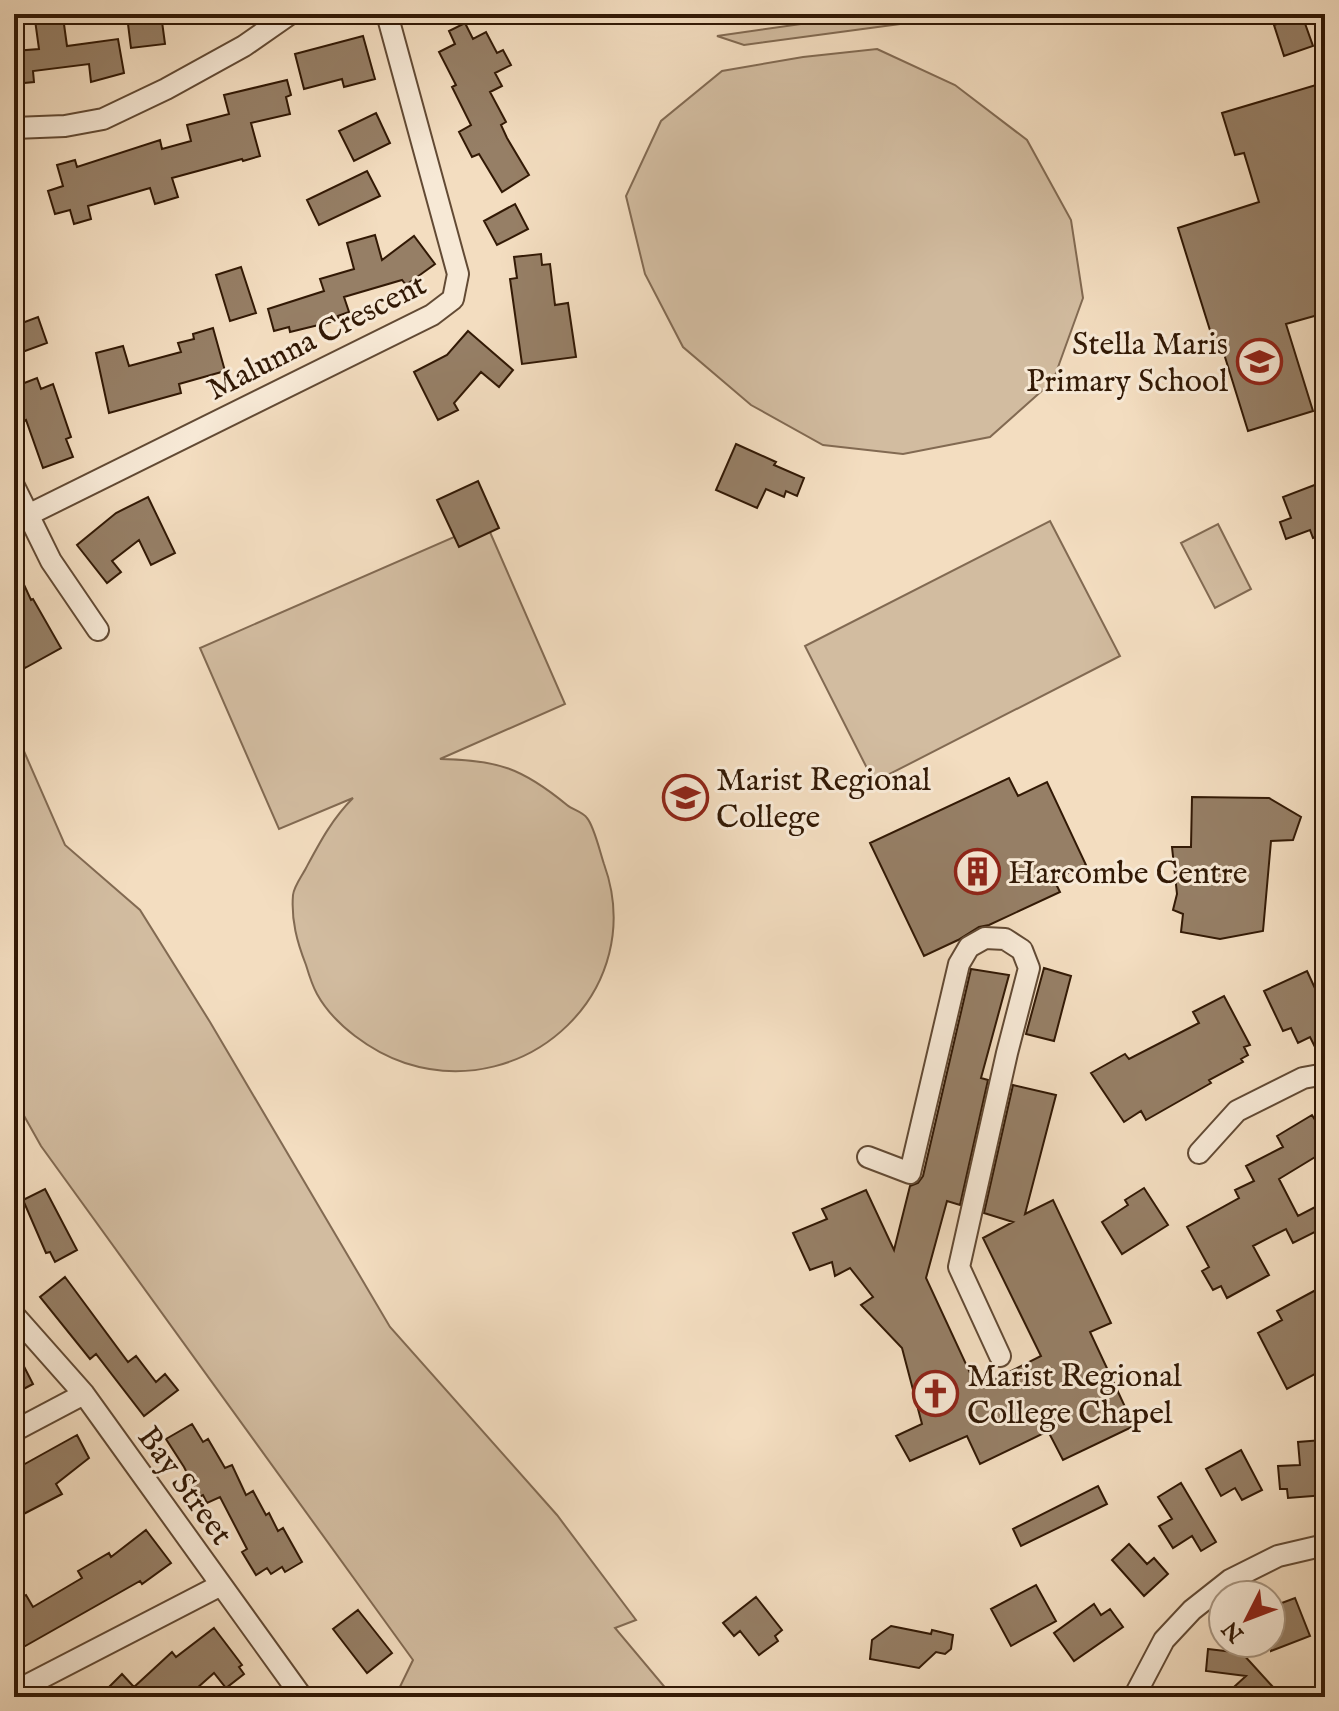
<svg xmlns="http://www.w3.org/2000/svg" width="1339" height="1711" font-family="'IM FELL English',serif">
<style>
.green{fill:#d2bca0;stroke:#826a52;stroke-width:2}
.building{fill:#967f66;stroke:#321905;stroke-width:2}
.lines{fill:none;stroke-linecap:round;stroke-linejoin:round}
.minor-casing{stroke:#624a34;stroke-width:24}
.minor{stroke:#f7e9d6;stroke-width:20}
.labels{text-anchor:middle;stroke-width:6;stroke-linejoin:round;paint-order:stroke}
.street-label{font-size:32px;fill:#321905;stroke:#f7e9d6}
.poi-label{font-size:32px;fill:#321905;stroke:#f7e9d6;text-anchor:start}
</style>
<rect width="100%" height="100%" fill="#f3ddc0"/>
<filter id="stains"><feTurbulence type="fractalNoise" baseFrequency=".0025" numOctaves="4"/><feColorMatrix values="0 0 0 0 .2 0 0 0 0 .09 0 0 0 0 .02 0 0 0 .5 -.17"/></filter>
<radialGradient id="worn" r=".72"><stop offset=".6" stop-color="#630" stop-opacity="0"/><stop offset="1" stop-color="#630" stop-opacity=".3"/></radialGradient>
<!-- green -->
<path class="green" d="M872 14H915L900 24 744 45 717 36Z
M877 49 955 85 1027 140 1071 220 1083 298 1053 381 990 437 903 454 823 445 751 405 683 347 645 274 626 196 661 121 722 71 803 57Z
M1050 521 1120 656 874 782 805 646Z
M486 523 565 704 440 759C498 760 522 768 567 805 573 810 583 812 587 818 594 826 600 852 604 864 649 989 528 1103 405 1063 372 1052 334 1025 317 994 312 985 309 975 306 965 297 942 291 920 293 895 294 886 302 876 306 868 320 842 332 819 353 798L279 829 200 648Z
M1218 524 1251 589 1215 608 1181 543Z
M16 674 23 749 65 845 140 910 210 1022 390 1327 557 1515 636 1620 615 1628 673 1697H395L413 1660 41 1146 14 1098Z"/>
<!-- building -->
<path class="building" d="M140 14H161L165 44 131 48 127 16Z
M1302 15 1313 46 1284 56 1274 25Z
M63 17 67 46 118 39 124 73 91 82 89 64 33 71 34 82 14 84V51L39 49 35 20Z
M465 23 473 39 486 32 497 53 503 50 511 65 495 73 502 86 490 92 506 122 501 125 507 138 529 175 502 192 479 154 472 157 459 132 471 125 452 87 456 85 439 52 455 44 449 31Z
M363 36 375 79 344 87 342 79 304 89 295 54Z
M287 80 291 95 286 97 290 114 251 123 260 156 243 161 242 159 172 178 178 197 155 204 150 188 88 206 91 219 74 224 70 210 55 214 48 191 63 186 57 165 75 160 77 167 160 140 162 149 191 141 187 125 229 114 224 95Z
M1316 85 1325 115V313L1286 324 1313 411 1248 431 1220 341 1214 343 1178 228 1259 202 1244 153 1235 155 1222 113Z
M376 113 390 143 354 161 339 131Z
M367 171 380 196 319 225 307 200Z
M515 204 528 229 497 245 484 221Z
M375 235 382 260 414 236 435 264 406 285 402 280 344 297 349 312 338 316 339 320 290 332 289 327 274 331 268 309 324 291 320 279 354 269 347 243Z
M541 254 542 265 550 264 555 305 568 303 576 357 522 364 510 279 517 278 514 257Z
M241 267 256 313 230 321 216 275Z
M38 317 47 343 14 355V326Z
M213 328 225 371 179 384 181 393 109 413 96 353 123 346 129 366 181 352 178 343 194 339 193 334Z
M468 331 513 370 499 387 481 372 454 403 458 410 438 420 414 372 447 355Z
M37 378 41 389 53 384 71 437 66 439 73 457 43 468 26 420 22 422 14 402V387Z
M736 444 776 462 774 465 804 478 797 496 786 491 784 497 766 489 757 508 716 490Z
M478 481 499 528 459 547 437 500Z
M1325 481V534L1313 538 1310 530 1286 539 1280 522 1291 518 1283 497Z
M148 497 175 553 151 565 139 540 112 561 121 572 107 583 77 545 116 513Z
M14 563 31 600 33 599 61 648 25 668 14 649Z
M1009 778 1018 796 1047 782 1086 865 1054 880 1060 892 989 925 979 927 958 940 924 956 870 843Z
M1192 797 1269 798 1301 817 1293 840 1271 841 1263 931 1220 939 1181 932 1183 914 1173 910 1177 894 1172 847H1191Z
M1044 968 1071 976 1054 1041 1026 1034Z
M971 969 1009 975 981 1078 988 1080 960 1205 947 1201 926 1278 977 1388 1041 1356 983 1238 1013 1222 984 1213 1013 1085 1056 1095 1025 1214 1053 1200 1111 1323 1090 1332 1134 1426 1063 1460 1048 1431 980 1464 967 1436 910 1461 896 1436 922 1424 902 1348 861 1305 873 1297 850 1268 835 1276 832 1262 810 1270 793 1233 827 1219 822 1209 866 1190 894 1250 910 1186 918 1183 923 1176Z
M1307 971 1325 1010V1061H1322L1310 1037 1298 1043 1291 1028 1283 1031 1264 991Z
M1224 996 1250 1045 1244 1047 1248 1055 1241 1059 1243 1062 1209 1080 1211 1083 1146 1120 1141 1111 1124 1122 1091 1073 1125 1054 1129 1059 1199 1023 1193 1012Z
M1325 1114V1151L1279 1179 1298 1216 1325 1202V1227L1293 1243 1286 1229 1253 1246 1269 1275 1227 1298 1221 1286 1213 1290 1202 1271 1209 1267 1187 1227 1239 1198 1235 1190 1254 1181 1246 1166 1283 1147 1277 1136 1312 1115 1315 1120Z
M1144 1188 1168 1225 1122 1254 1102 1222 1128 1205 1125 1200Z
M45 1189 77 1250 55 1262 50 1252 46 1253 23 1200Z
M65 1277 128 1362 136 1356 156 1382 165 1374 178 1390 144 1416 96 1354 90 1359 40 1297Z
M1325 1285V1380L1316 1363 1317 1373 1287 1389 1258 1333 1282 1320 1277 1311Z
M14 1347 33 1384 14 1394Z
M192 1424 203 1442 208 1439 225 1468 232 1465 246 1495 253 1491 266 1515 269 1513 278 1531 283 1528 302 1562 285 1572 282 1567 271 1574 267 1568 256 1575 242 1552 247 1549 220 1497 207 1503 203 1495 199 1497 184 1467 166 1439Z
M77 1435 89 1458 56 1484 62 1494 14 1519V1470Z
M1322 1440 1325 1495 1288 1498 1287 1489H1280L1278 1466 1300 1465 1298 1442Z
M1241 1450 1262 1490 1242 1500 1235 1488 1221 1496 1206 1469Z
M1181 1483 1216 1542 1201 1551 1192 1536 1173 1548 1159 1526 1172 1519 1158 1497Z
M1098 1486 1107 1504 1021 1546 1013 1529Z
M146 1530 171 1563 142 1584 140 1581 20 1649 14 1638V1601L26 1595 33 1607 82 1578 78 1571 109 1553 111 1557Z
M1129 1544 1147 1564 1154 1558 1168 1574 1144 1596 1112 1560Z
M1036 1585 1056 1621 1011 1646 991 1609Z
M756 1597 782 1630 775 1636 778 1641 759 1655 740 1631 734 1636 723 1623Z
M1295 1598 1310 1636 1271 1651V1607Z
M1094 1604 1101 1615 1110 1609 1123 1627 1074 1661 1054 1633Z
M358 1610 392 1653 367 1673 333 1629Z
M891 1626 931 1634 932 1630 953 1635 951 1649 945 1654 936 1652 919 1668 870 1659 872 1640Z
M214 1628 242 1665 239 1667 244 1674 226 1688 214 1673 187 1697H99L122 1674 134 1687 172 1652 176 1657Z
M1208 1649 1242 1653 1273 1687 1261 1697H1223L1246 1676 1206 1671Z"/>
<g class="lines">
<defs>
<path id="minor" d="M14 128 65 126 103 119 166 89 244 46 290 14
M14 486 51 561 98 630
M28 515 432 315 453 299 458 274 387 14
M1199 1153 1237 1111 1303 1078 1325 1074
M868 1157 910 1173 959 964 969 947 985 938 1005 939 1022 950 1029 968 1007 1053 959 1267 1000 1356
M14 1315 84 1394 302 1697
M14 1431 84 1394
M14 1692 221 1585
M1134 1697 1164 1640 1192 1610 1230 1580 1278 1556 1325 1545"/>
</defs>
<!-- minor casing -->
<use href="#minor" class="minor-casing"/>
<!-- minor -->
<use href="#minor" class="minor"/>
</g>
<!-- icons -->
<defs>
<symbol id="school-ring" viewBox="-11 -11 22 22"><circle r="9.5" fill="#f7e9d6" stroke="#8f2418" stroke-width="1.5"/><path d="M0-5L7-2L0 1L-7-2ZM-4 1L0 2.5L4 1V4Q0 6-4 4Z" fill="#8f2418"/></symbol>
<symbol id="building-ring" viewBox="-11 -11 22 22"><circle r="9.5" fill="#f7e9d6" stroke="#8f2418" stroke-width="1.5"/><path d="M-4-6H4V6H1V3H-1V6H-4ZM-2.5-4.3h1.7v1.8h-1.7ZM.8-4.3h1.7v1.8H.8ZM-2.5-1h1.7V.8h-1.7ZM.8-1h1.7V.8H.8Z" fill="#8f2418"/></symbol>
<symbol id="church-ring" viewBox="-11 -11 22 22"><circle r="9.5" fill="#f7e9d6" stroke="#8f2418" stroke-width="1.5"/><path d="M-1.2-6h2.4v3.5h3.3v2.4h-3.3V6h-2.4V-.1h-3.3v-2.4h3.3Z" fill="#8f2418"/></symbol>
</defs>
<g fill-rule="evenodd">
<use href="#school-ring" x="1234" y="336" width="51" height="51"/>
<use href="#school-ring" x="660" y="772" width="51" height="51"/>
<use href="#building-ring" x="952" y="846" width="51" height="51"/>
<use href="#church-ring" x="910" y="1368" width="51" height="51"/>
</g>
<g class="labels">
<!-- street labels -->
<g class="street-label">
<text transform="translate(316 336) rotate(-27)" y="11">Malunna Crescent</text>
<text transform="translate(186 1485) rotate(54)" y="11">Bay Street</text>
</g>
<!-- poi labels -->
<g class="poi-label">
<text x="1228" y="354" text-anchor="end">Stella Maris<tspan x="1228" dy="37">Primary School</tspan></text>
<text x="716" y="790">Marist Regional<tspan x="716" dy="37">College</tspan></text>
<text x="1008" y="883">Harcombe Centre</text>
<text x="967" y="1386">Marist Regional<tspan x="967" dy="37">College Chapel</tspan></text>
</g>
</g>
<!-- margin -->
<rect width="1339" height="1711" fill="none" stroke="#f3ddc0" stroke-width="48"/>
<rect x="16" y="16" width="1307" height="1679" fill="none" stroke="#321905" stroke-width="4"/>
<rect x="24" y="24" width="1291" height="1663" fill="none" stroke="#321905" stroke-width="2"/>
<!-- north arrow -->
<g transform="translate(1247 1619) rotate(228)"><circle r="38" fill="#f7e9d6" stroke="#a89682" stroke-width="2"/>
<path d="M0-6L14 30L0 20L-14 30Z" fill="#8f2418"/>
<text y="-12" font-size="22" font-weight="bold" text-anchor="middle" fill="#321905">N</text>
</g>
<rect width="100%" height="100%" filter="url(#stains)"/>
<rect width="100%" height="100%" fill="url(#worn)"/>
</svg>
